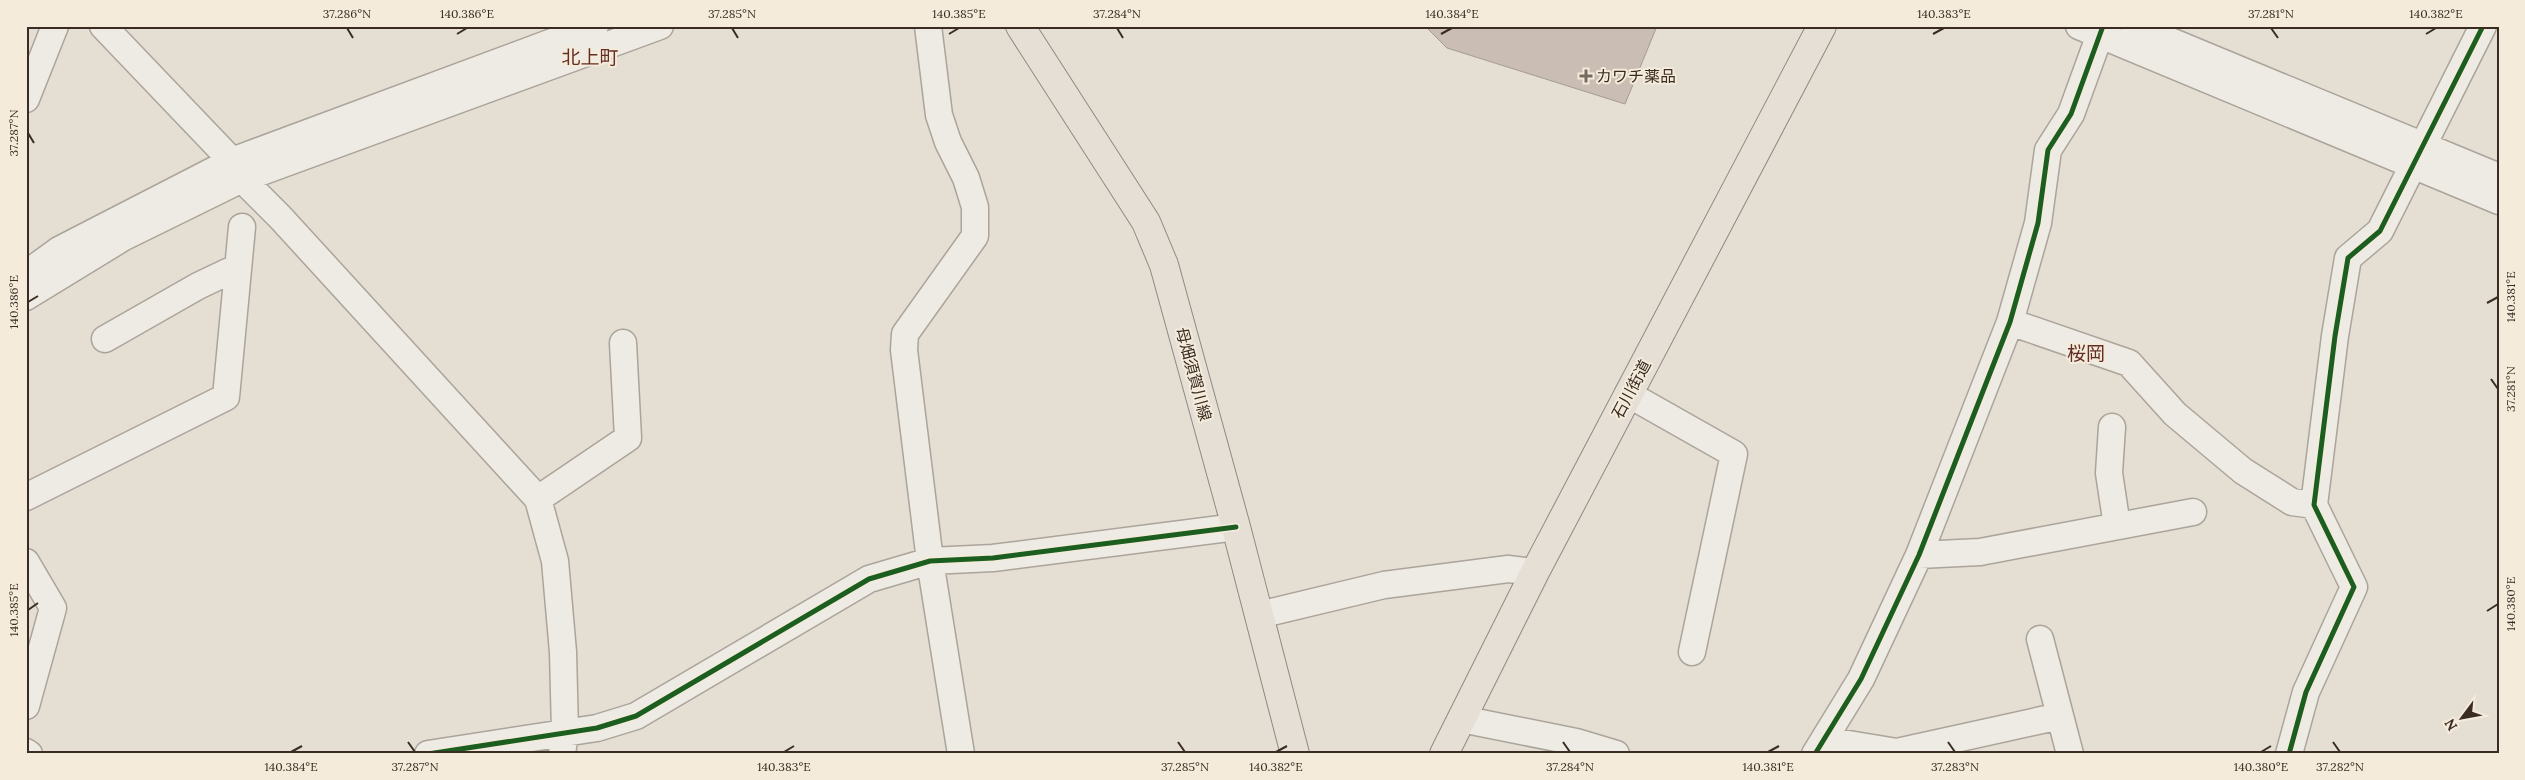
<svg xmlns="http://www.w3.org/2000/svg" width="2525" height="780" font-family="Lora,'Noto Sans JP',serif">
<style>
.building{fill:#c9bdb4;stroke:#a69a92}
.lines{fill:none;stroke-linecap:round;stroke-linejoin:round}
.minor-casing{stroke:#aba49b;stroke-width:29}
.major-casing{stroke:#918982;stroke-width:30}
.minor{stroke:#eeeae4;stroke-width:26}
.major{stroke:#e5dfd6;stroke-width:28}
.cycleway-casing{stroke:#f4ebdb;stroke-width:8}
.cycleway{stroke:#1b5e20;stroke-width:5}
.ticks{fill:none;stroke:#3a2c23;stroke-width:2}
.poi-dot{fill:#766a61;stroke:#f4ebdb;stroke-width:2}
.labels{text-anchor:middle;stroke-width:4;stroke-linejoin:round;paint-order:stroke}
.poi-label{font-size:16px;fill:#3a2c23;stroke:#f4ebdb;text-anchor:start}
.street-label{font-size:16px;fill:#3a2c23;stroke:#f4ebdb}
.quarter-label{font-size:19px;fill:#642d25;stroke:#f4ebdb}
.neatline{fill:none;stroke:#3a2c23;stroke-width:2}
.ticks-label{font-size:12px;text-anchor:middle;fill:#3a2c23}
</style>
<rect width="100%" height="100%" fill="#e5ded3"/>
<!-- building -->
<path class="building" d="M1425 26H1657L1625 104 1447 48Z"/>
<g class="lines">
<defs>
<path id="minor" d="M103 26 232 161
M928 26 939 115 948 142 966 178 975 207V236L905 334 904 350 930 561 961 754
M2079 26 2499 201
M2134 26 2499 177
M26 99 55 26
M242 179 280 217 538 499 555 561 563 652 565 732 562 754
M26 274 59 250 232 161 595 26
M26 297 124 237 242 179 660 26
M2010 322 2129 363 2175 414 2243 471 2292 502 2314 505
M105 339 198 286 238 267
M1628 394 1734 454 1692 652
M2112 427 2109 473 2117 526
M26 497 226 397 242 227
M538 499 628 438 623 343
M1919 555 1980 552 2193 512
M26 562 53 608 26 706
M1259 615 1384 585 1508 569 1535 572
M2040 639 2070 754
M1461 719 1576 742 1616 754
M1824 740 1897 752 2060 716
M26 752 29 754
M428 754 597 728 636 716 869 579 930 561 993 558 1236 527
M1815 754 1861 679 1919 555 2010 322 2038 223 2048 150 2071 114 2103 26
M2289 754 2306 692 2354 587 2314 505 2335 336 2348 258 2380 231 2483 26"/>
<path id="major" d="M1020 26 1146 222 1164 265 1236 527 1295 754
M1444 754 1535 572 1822 26"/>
</defs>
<!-- minor casing -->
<use href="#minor" class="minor-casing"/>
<!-- major casing -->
<use href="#major" class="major-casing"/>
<!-- minor -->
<use href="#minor" class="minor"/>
<!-- major -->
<use href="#major" class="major"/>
<defs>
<path id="cycleway" d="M428 754 597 728 636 716 869 579 930 561 993 558 1236 527
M1815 754 1861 679 1919 555 2010 322 2038 223 2048 150 2071 114 2103 26
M2289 754 2306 692 2354 587 2314 505 2335 336 2348 258 2380 231 2483 26"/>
</defs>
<!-- cycleway casing -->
<use href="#cycleway" class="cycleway-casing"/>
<!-- cycleway -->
<use href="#cycleway" class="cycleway"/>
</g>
<!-- ticks -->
<path class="ticks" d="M347 28 353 38M732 28 738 38M1117 28 1123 38M2271 28 2278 38M457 34 467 28M949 34 959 28M1441 34 1452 28M1933 34 1944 28M2426 34 2436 28M28 133 34 143M28 302 38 296M2487 303 2498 297M2491 379 2498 389M28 610 38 603M2487 611 2498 604M408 742 415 752M1178 742 1185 752M1563 742 1570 752M1948 742 1955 752M2333 742 2340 752M291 752 302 746M784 752 794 746M1276 752 1287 746M1768 752 1779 746M2261 752 2271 746"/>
<!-- markers -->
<path class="poi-dot" d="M1583.5 68.5h5v5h5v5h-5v5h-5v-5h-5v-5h5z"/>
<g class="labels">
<!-- poi labels -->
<g class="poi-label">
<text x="1596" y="82">カワチ薬品</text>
</g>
<!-- street labels -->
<g class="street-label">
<text transform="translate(1194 374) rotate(75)" y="6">母畑須賀川線</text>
<text transform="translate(1631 389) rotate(-62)" y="6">石川街道</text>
</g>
<!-- quarter labels -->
<g class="quarter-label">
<text x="590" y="64">北上町</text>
<text x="2086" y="360">桜岡</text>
</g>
</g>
<!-- border -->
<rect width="2525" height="780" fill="none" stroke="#f4ebdb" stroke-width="55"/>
<!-- north arrow -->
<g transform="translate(2462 718) rotate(238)" stroke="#f4ebdb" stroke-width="4" paint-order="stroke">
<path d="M0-4L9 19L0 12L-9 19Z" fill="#3a2c23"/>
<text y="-8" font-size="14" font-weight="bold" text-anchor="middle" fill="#3a2c23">N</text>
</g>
<rect x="28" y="28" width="2470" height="724" class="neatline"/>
<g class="ticks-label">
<text x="347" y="18">37.286°N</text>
<text x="467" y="18">140.386°E</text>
<text x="732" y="18">37.285°N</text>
<text x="959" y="18">140.385°E</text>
<text x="1117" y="18">37.284°N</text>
<text x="1452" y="18">140.384°E</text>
<text x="1944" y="18">140.383°E</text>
<text x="2271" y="18">37.281°N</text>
<text x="2436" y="18">140.382°E</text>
<text transform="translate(14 133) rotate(-90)" y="4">37.287°N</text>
<text transform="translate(2511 297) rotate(-90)" y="4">140.381°E</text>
<text transform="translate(14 302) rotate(-90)" y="4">140.386°E</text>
<text transform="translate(2511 389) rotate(-90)" y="4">37.281°N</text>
<text transform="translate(2511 604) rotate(-90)" y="4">140.380°E</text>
<text transform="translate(14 610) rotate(-90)" y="4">140.385°E</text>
<text x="291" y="771">140.384°E</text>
<text x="415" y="771">37.287°N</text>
<text x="784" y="771">140.383°E</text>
<text x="1185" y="771">37.285°N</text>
<text x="1276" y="771">140.382°E</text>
<text x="1570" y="771">37.284°N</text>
<text x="1768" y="771">140.381°E</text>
<text x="1955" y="771">37.283°N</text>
<text x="2261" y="771">140.380°E</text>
<text x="2340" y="771">37.282°N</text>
</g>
</svg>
